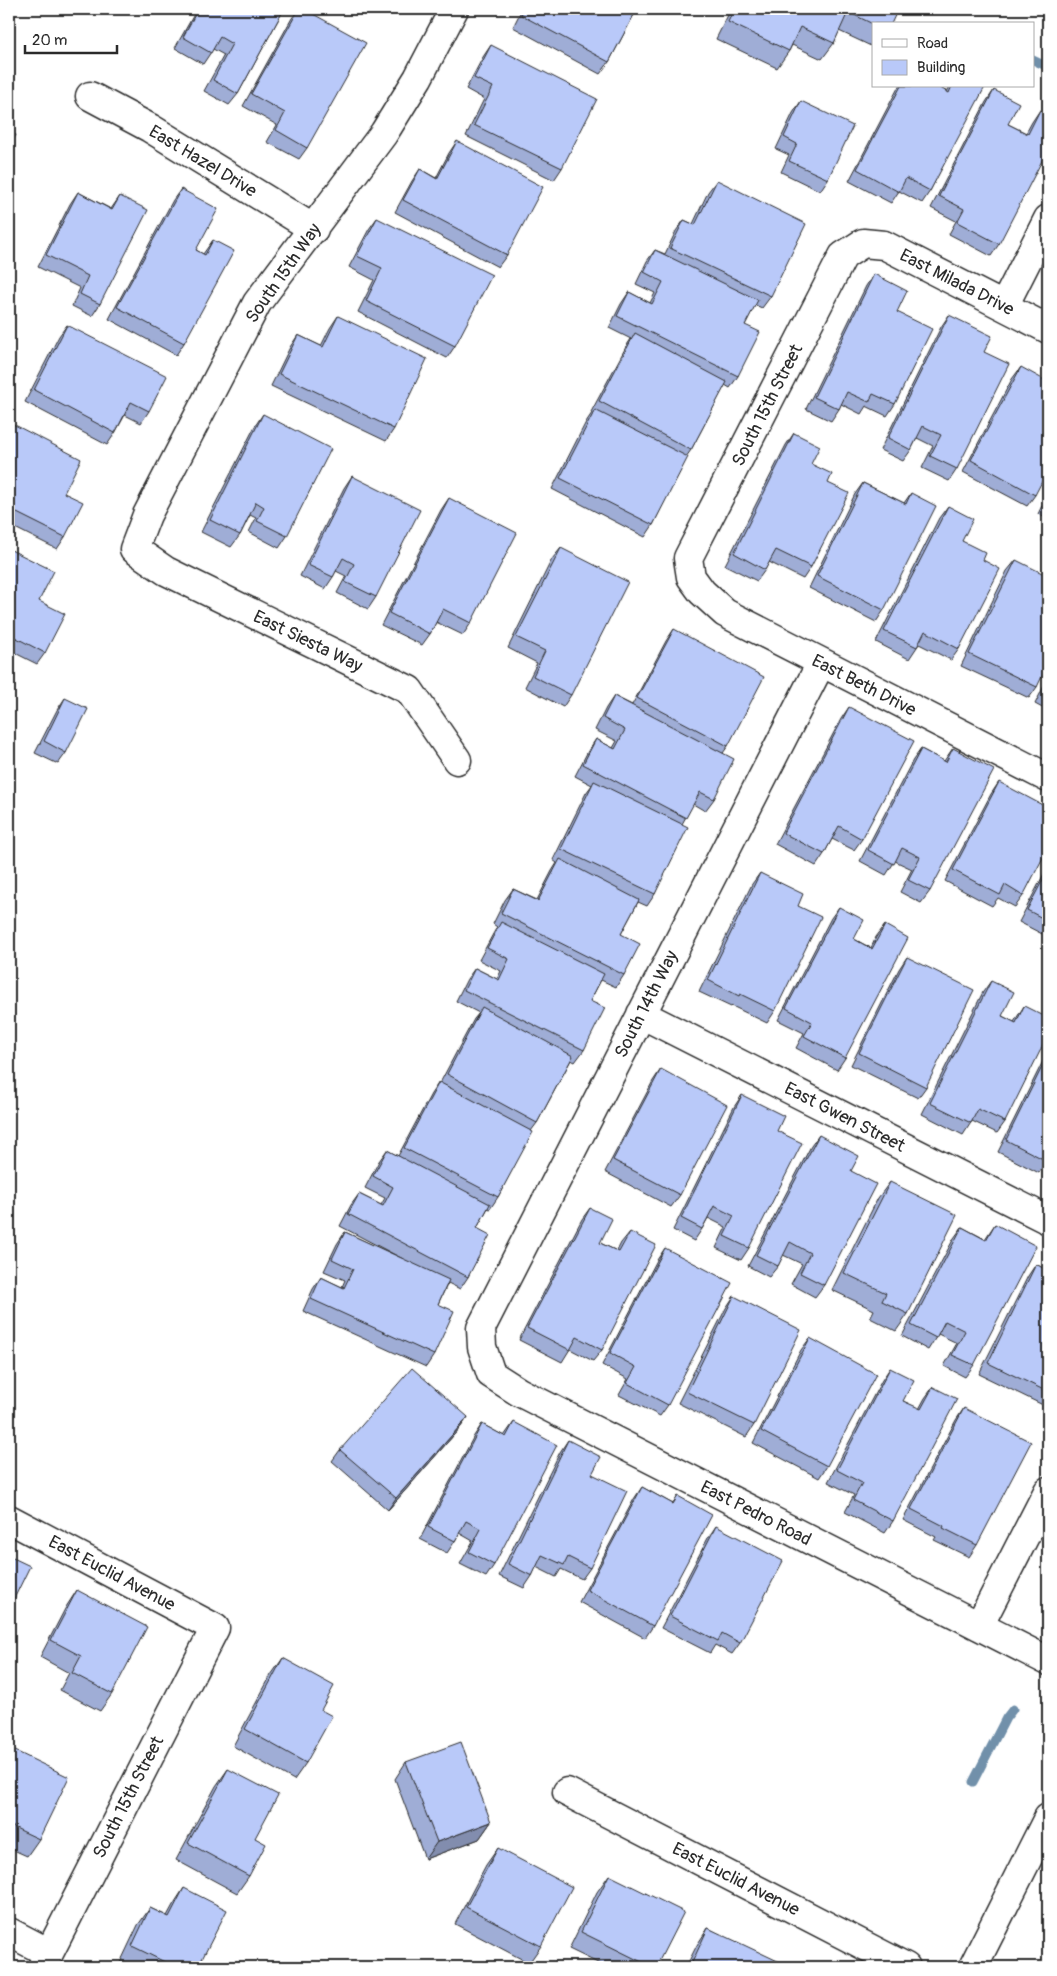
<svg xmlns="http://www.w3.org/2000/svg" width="1057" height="1976" font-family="Pangolin,sans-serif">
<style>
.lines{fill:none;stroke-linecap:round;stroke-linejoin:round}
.stream{stroke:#7190aa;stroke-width:9}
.minor-casing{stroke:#2b2b2b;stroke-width:31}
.minor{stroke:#fff;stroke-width:28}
.wall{fill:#9fadd6;stroke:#2b2b2b}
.shaded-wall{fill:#828dae;stroke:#2b2b2b}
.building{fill:#b9c9f9;stroke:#2b2b2b}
.labels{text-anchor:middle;stroke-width:4;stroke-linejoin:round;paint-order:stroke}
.street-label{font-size:18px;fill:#2b2b2b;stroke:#fff}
</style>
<rect width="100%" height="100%" fill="#fff"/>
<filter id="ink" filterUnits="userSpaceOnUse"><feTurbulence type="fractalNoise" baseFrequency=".02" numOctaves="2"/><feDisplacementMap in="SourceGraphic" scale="10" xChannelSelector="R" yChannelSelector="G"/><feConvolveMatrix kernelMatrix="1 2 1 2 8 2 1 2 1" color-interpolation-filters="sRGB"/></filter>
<g filter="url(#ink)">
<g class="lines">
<!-- stream -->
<path class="stream" d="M1033 60 1048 67
M973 1782 1006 1718 1013 1709"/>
<defs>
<path id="minor" d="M454 9 418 78 384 133 257 303 147 515 134 549 166 571 409 690 457 760
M90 96 150 128 314 229
M1004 306 1048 219
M1048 329 884 245 863 243 843 256 688 558 691 577 702 592 725 613 1048 778
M821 663 481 1328 482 1347 491 1374 519 1392 1048 1661
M641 1014 1048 1220
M9 1519 215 1628 42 1967
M979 1626 1048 1491
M567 1792 906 1967
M9 1932 49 1953
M973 1967 1048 1818"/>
</defs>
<!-- minor casing -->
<use href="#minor" class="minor-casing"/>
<!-- minor -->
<use href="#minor" class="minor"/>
</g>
<!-- wall -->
<path class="wall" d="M197 9H284L238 94 229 105 204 91 224 55 213 49 203 64 175 48Z
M299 9 307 148 299 159 267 142 277 125 243 106 292 18Z
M522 9H637L609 62 600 74 513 27Z
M731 9H898L873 24V47L839 31 834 43 822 59 792 45 789 51 777 68 716 39Z
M491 45 562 168 554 180 466 136 484 99 466 89 483 57Z
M899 86H937L947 92 950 86H983L930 191 922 203 899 191 891 203 849 181Z
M994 90 1008 124 1026 133 1032 122 1040 110 999 244 991 256 949 234 956 221 931 208 986 102Z
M801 101 828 179 820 191 781 172 789 155 776 149 793 113Z
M457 141 507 255 498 267 395 212 412 181 420 169 436 178 449 153Z
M717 180 771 296 762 308 755 305 745 325 738 376 730 388 725 385 691 450 686 457 653 525 645 537 552 489 586 422 592 413 591 412 627 345 631 339 609 328 621 304 629 292 650 303 655 293 636 284 647 261 655 250 665 254 676 231 684 220 693 224 708 192Z
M181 189 196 250 203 254 213 240 184 343 176 355 109 319 173 200Z
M78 192 111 209 120 196 100 304 92 316 72 306 80 288 38 267 70 204Z
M377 218 455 346 447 358 358 312 374 280 349 267 369 229Z
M874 274 897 312 895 404 887 416 866 406 861 414 841 404 839 409 831 421 806 409 866 286Z
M949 315 984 352 957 469 949 481 922 468 933 446 917 438 911 450 903 461 880 450 941 327Z
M338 316 394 429 386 441 271 386 290 347 298 335 321 346 330 328Z
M67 325 149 411 141 423 125 415 115 433 107 445 25 402 59 336Z
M1021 367 1035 495 1027 506 963 472 1012 379Z
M263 414 287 536 279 548 249 532 256 518 250 515 240 535 231 547 201 532 255 426Z
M9 422 64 493 65 537 57 549 9 525Z
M794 433 811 464 828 483 811 567 803 579 769 562 765 570 757 581 725 565 786 445Z
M352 476 376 597 368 609 337 593 346 576 336 571 333 577 325 589 300 576 344 488Z
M863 483 904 503 911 493 884 610 876 622 809 588 855 494Z
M1048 493V519L1038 514Z
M449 498 471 623 463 635 436 622 430 634 422 645 381 625 441 510Z
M948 506 962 541 983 560 959 649 951 660 919 644 909 659 876 642 939 518Z
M561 548 571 695 563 707 525 687 537 663 508 648 552 559Z
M9 549 39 601 45 653 37 664 9 650Z
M1016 560 1037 687 1029 698 961 666 1007 571Z
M674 629 728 746 723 753 714 799 705 811 693 804 682 824 655 894 647 906 638 902 621 934 624 975 616 987 601 980 590 1001 584 1050 575 1062 571 1060 537 1123 531 1131 498 1197 490 1209 488 1208 477 1228 468 1277 460 1289 448 1283 438 1304 434 1355 426 1367 303 1311 313 1289 321 1277 342 1287 345 1280 324 1271 337 1244 345 1232 403 1259 340 1226 351 1205 359 1194 381 1205 385 1198 365 1188 379 1161 387 1150 398 1156 431 1094 439 1082 440 1083 474 1019 479 1013 456 1001 467 979 475 968 497 979 501 971 479 960 493 934 497 927 493 924 505 900 513 889 537 900 552 871 557 863 553 860 586 793 592 785 575 776 588 751 596 739 613 748 617 741 595 730 606 708 614 696 632 705 666 641Z
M1048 678V711L1035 704Z
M65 698 66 753 58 764 35 753 57 710Z
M849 707 862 839 854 850 832 839 824 854 816 866 775 844 841 719Z
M953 748 930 891 921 903 900 892 912 869 895 861 886 875 860 861 913 760 921 749 944 761Z
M999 782 1023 896 1015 907 998 898 992 906 945 881 991 794Z
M1048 866V937L1019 922Z
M760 873 798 906 775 1011 767 1023 732 1006 731 1007 699 992 752 884Z
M839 907 854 939 871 948 876 937 885 925 845 1058 837 1070 796 1048 804 1033 778 1020 831 918Z
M907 957 926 1087 918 1098 851 1065 899 969Z
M991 981 1002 1016 1014 1022 1024 1006 1005 1122 997 1133 972 1121 963 1135 922 1114 983 992Z
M1048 1051V1158L1039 1173 998 1152Z
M661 1069 680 1195 671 1207 605 1172 653 1081Z
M742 1095 749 1248 741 1260 716 1248 726 1227 708 1218 702 1229 694 1241 673 1230 734 1107Z
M819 1135 851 1171 824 1285 815 1297 791 1284 802 1264 783 1255 778 1266 769 1277 748 1266 811 1146Z
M890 1182 908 1314 896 1331 870 1318 874 1310 832 1290 878 1198Z
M590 1208 600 1243 617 1251 621 1243 630 1232 602 1350 593 1361 570 1349 562 1362 519 1340 582 1219Z
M995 1224 974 1365 965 1377 944 1366 957 1343 938 1334 928 1350 902 1336 954 1238 962 1227 985 1239Z
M665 1248 668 1405 660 1416 619 1395 628 1379 602 1365 657 1260Z
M1036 1264 1048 1271V1405L1047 1407 979 1374 1028 1276Z
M734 1296 754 1425 746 1437 678 1403 726 1308Z
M810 1338 827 1466 819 1478 753 1443 801 1350Z
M890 1368 903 1401 919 1409 925 1398 933 1387 893 1521 885 1533 845 1512 854 1495 828 1482 882 1380Z
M964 1408 977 1545 969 1557 934 1540 936 1537 903 1520 956 1420Z
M468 1417 460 1428 388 1510 332 1461 340 1450Z
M514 1422 494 1565 486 1577 460 1564 473 1541 459 1533 455 1541 447 1553 420 1539 474 1436 482 1424 504 1436Z
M568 1440 590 1568 582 1579 561 1569 556 1577 536 1567 532 1576 524 1588 499 1576 560 1452Z
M642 1487 673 1504 678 1496 653 1626 645 1638 579 1602 634 1499Z
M716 1526 740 1643 732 1654 715 1645 710 1653 661 1628 708 1538Z
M77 1590 112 1694 100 1711 60 1690 69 1673 40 1657 66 1607Z
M283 1658 321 1710 306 1763 294 1780 233 1746 271 1675Z
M9 1748 39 1839 27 1856 9 1848Z
M406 1762 491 1822 479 1839 425 1859 395 1779Z
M228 1769 255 1838 249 1876 237 1893 176 1860 216 1786Z
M498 1848 541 1946 529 1963 455 1924 486 1865Z
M609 1875 656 1967H606L569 1949 597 1892Z
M184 1888 198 1967H129L120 1963 138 1925 150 1908 167 1916 173 1905Z
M708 1928 782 1967H686L697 1945Z"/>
<!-- shaded-wall -->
<path class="shaded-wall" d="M468 1417 460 1428 388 1510 396 1498Z
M491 1822 479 1839 425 1859 437 1842Z"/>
<!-- building -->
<path class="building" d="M198 9H284L238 94 213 80 232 44 220 37 211 53 183 37Z
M299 9H304L366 43 307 148 276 130 285 113 251 94Z
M524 9H637L609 62 521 15Z
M734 9H898L891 24H873L848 12 834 43 800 27 789 51 728 22Z
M491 45 597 99 562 168 474 125 493 87 474 78Z
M901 86H937L949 93 952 86H983L985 87 930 191 906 178 899 192 857 169Z
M994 90 1019 103 1008 124 1028 134 1040 110 1048 114V149L999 244 957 222 964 209 939 196Z
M801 101 853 126 828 179 789 161 797 144 784 137Z
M9 131 16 135 9 148Z
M457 141 543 187 507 255 403 200 420 169 437 179Z
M717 180 806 224 771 296 670 248 684 220 695 225Z
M181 189 218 209 196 250 205 255 213 240 234 251 184 343 117 307Z
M78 192 112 210 120 196 148 210 100 304 80 294 88 276 46 255Z
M377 218 492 275 455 346 366 301 382 268 357 256Z
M655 250 758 300 745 325 760 332 738 376 617 316 629 292 652 304 663 282 644 272Z
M874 274 907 291 897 312 932 329 895 404 873 394 869 402 847 392 839 409 814 397Z
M949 315 992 336 984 352 1009 364 957 469 930 456 941 435 923 426 911 450 888 438Z
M338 316 427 359 394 429 279 374 298 335 323 347Z
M67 325 167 376 149 411 131 402 115 433 34 390Z
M635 333 727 382 691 450 599 401Z
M1021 367 1048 382V470L1035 495 971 460Z
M595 410 688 457 653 525 560 478Z
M263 414 331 449 287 536 257 521 264 507 256 502 240 535 210 520Z
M9 422 81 459 64 493 83 502 65 537 9 509Z
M794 433 820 446 811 464 832 474 828 483 849 493 811 567 776 550 765 570 734 553Z
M352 476 420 510 376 597 345 582 354 564 343 558 333 577 308 565Z
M863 483 906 504 911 493 936 506 884 610 817 576Z
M449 498 517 533 471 623 443 609 430 634 389 613Z
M948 506 973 519 962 541 986 553 983 560 1000 569 959 649 925 631 917 647 884 631Z
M561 548 628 582 571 695 533 676 545 651 516 637Z
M9 549 54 571 39 601 65 614 45 653 9 634Z
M1016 560 1048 576V664L1037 687 969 654Z
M674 629 764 677 728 746 637 698Z
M1048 682V695L1043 693Z
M614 696 734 759 714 799 700 792 686 818 583 764 596 739 615 749 625 730 603 718Z
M65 698 88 709 66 753 44 741Z
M849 707 914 741 862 839 839 826 824 854 783 833Z
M953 748 994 770 930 891 908 880 920 857 902 848 894 864 868 850 921 749 946 762Z
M594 781 688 827 655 894 561 849Z
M999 782 1048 808V848L1023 896 1005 885 1000 895 953 870Z
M560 859 639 900 621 934 640 944 624 975 501 913 513 889 538 901Z
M1048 870V921L1027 910Z
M760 873 803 894 798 906 821 917 775 1011 740 994 739 996 708 980Z
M839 907 864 920 854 939 872 949 885 925 908 938 845 1058 804 1036 812 1022 786 1008Z
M501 922 604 974 590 1001 605 1008 584 1050 464 990 475 968 499 980 509 959 487 948Z
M907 957 974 990 926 1087 859 1053Z
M991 981 1014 992 1002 1016 1016 1023 1024 1006 1048 1018V1035L1005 1122 978 1109 971 1123 930 1103Z
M482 1007 573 1056 537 1123 447 1074Z
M1048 1055V1158L1047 1161 1006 1140Z
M661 1069 727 1105 680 1195 613 1160Z
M439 1082 533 1132 498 1197 404 1148Z
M742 1095 784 1116 777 1131 802 1143 749 1248 724 1236 734 1216 714 1206 702 1229 681 1218Z
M819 1135 859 1156 851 1171 876 1184 824 1285 800 1273 810 1253 790 1242 778 1266 756 1255Z
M387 1150 490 1204 477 1228 490 1235 468 1277 348 1214 359 1194 383 1206 393 1187 373 1176Z
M890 1182 957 1215 908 1314 882 1301 886 1293 844 1273Z
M590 1208 612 1219 600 1243 619 1252 630 1232 656 1245 602 1350 577 1337 570 1350 527 1328Z
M995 1224 1036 1246 974 1365 952 1355 965 1331 945 1321 936 1338 911 1325 962 1227 986 1240Z
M345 1232 449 1280 438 1304 454 1311 434 1355 311 1299 321 1277 344 1288 353 1269 332 1259Z
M665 1248 732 1283 668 1405 627 1383 636 1367 610 1353Z
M1036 1264 1048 1271V1392L988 1363Z
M734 1296 801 1330 754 1425 687 1392Z
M810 1338 876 1374 827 1466 761 1431Z
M412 1368 468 1417 396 1498 340 1450Z
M890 1368 914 1380 903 1401 921 1409 933 1387 957 1399 893 1521 853 1500 862 1483 837 1470Z
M964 1408 1031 1442 977 1545 943 1528 944 1526 911 1509Z
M514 1422 557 1445 494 1565 469 1552 481 1529 466 1521 455 1541 428 1527 482 1424 506 1437Z
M568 1440 601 1457 592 1474 627 1491 590 1568 568 1557 564 1565 542 1555 532 1576 508 1564Z
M642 1487 673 1504 678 1496 712 1515 653 1626 587 1590Z
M716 1526 783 1561 740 1643 722 1633 718 1641 670 1616Z
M9 1556 30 1566 9 1609Z
M77 1590 147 1627 112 1694 72 1673 81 1656 51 1640Z
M283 1658 334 1686 321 1710 332 1716 306 1763 245 1729Z
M461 1742 491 1822 437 1842 406 1762Z
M9 1748 69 1777 39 1839 9 1825Z
M228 1769 278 1795 255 1838 266 1844 249 1876 188 1843Z
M498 1848 572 1887 541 1946 466 1907Z
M609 1875 684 1912 656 1967H652L581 1932Z
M184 1888 227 1910 198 1967H175L132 1946 150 1908 169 1917Z
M708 1928 784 1964 782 1967H690Z"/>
</g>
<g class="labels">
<!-- street labels -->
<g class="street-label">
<text transform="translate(203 161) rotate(31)" y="6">East Hazel Drive</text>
<text transform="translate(283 273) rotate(-55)" y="6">South 15th Way</text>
<text transform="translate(957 282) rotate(27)" y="6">East Milada Drive</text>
<text transform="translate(767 405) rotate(-63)" y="6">South 15th Street</text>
<text transform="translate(308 641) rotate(26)" y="6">East Siesta Way</text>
<text transform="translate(864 685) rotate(27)" y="6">East Beth Drive</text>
<text transform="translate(646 1004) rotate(-63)" y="6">South 14th Way</text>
<text transform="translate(845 1117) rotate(27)" y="6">East Gwen Street</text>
<text transform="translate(756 1513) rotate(27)" y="6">East Pedro Road</text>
<text transform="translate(112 1573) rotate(28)" y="6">East Euclid Avenue</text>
<text transform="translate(128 1797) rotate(-63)" y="6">South 15th Street</text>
<text transform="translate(736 1879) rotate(27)" y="6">East Euclid Avenue</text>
</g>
</g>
<!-- margin -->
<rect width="1057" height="1976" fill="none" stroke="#fff" stroke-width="30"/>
<rect x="15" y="15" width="1027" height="1946" fill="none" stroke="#2b2b2b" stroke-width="2" filter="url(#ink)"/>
<!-- legend -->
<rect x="872" y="22" width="162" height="65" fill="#ffffff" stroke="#aaaaaa"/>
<rect x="882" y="39" width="25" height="8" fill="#ffffff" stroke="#aaaaaa"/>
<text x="917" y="48" font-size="15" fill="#2b2b2b">Road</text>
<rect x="882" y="60" width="25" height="15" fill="#b9c9f9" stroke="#aaaaaa"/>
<text x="917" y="72" font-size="15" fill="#2b2b2b">Building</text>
<!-- scale -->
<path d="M25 45v8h92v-8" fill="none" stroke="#2b2b2b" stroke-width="2.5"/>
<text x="32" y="45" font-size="15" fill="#2b2b2b" stroke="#ffffff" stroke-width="4" paint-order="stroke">20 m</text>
</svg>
